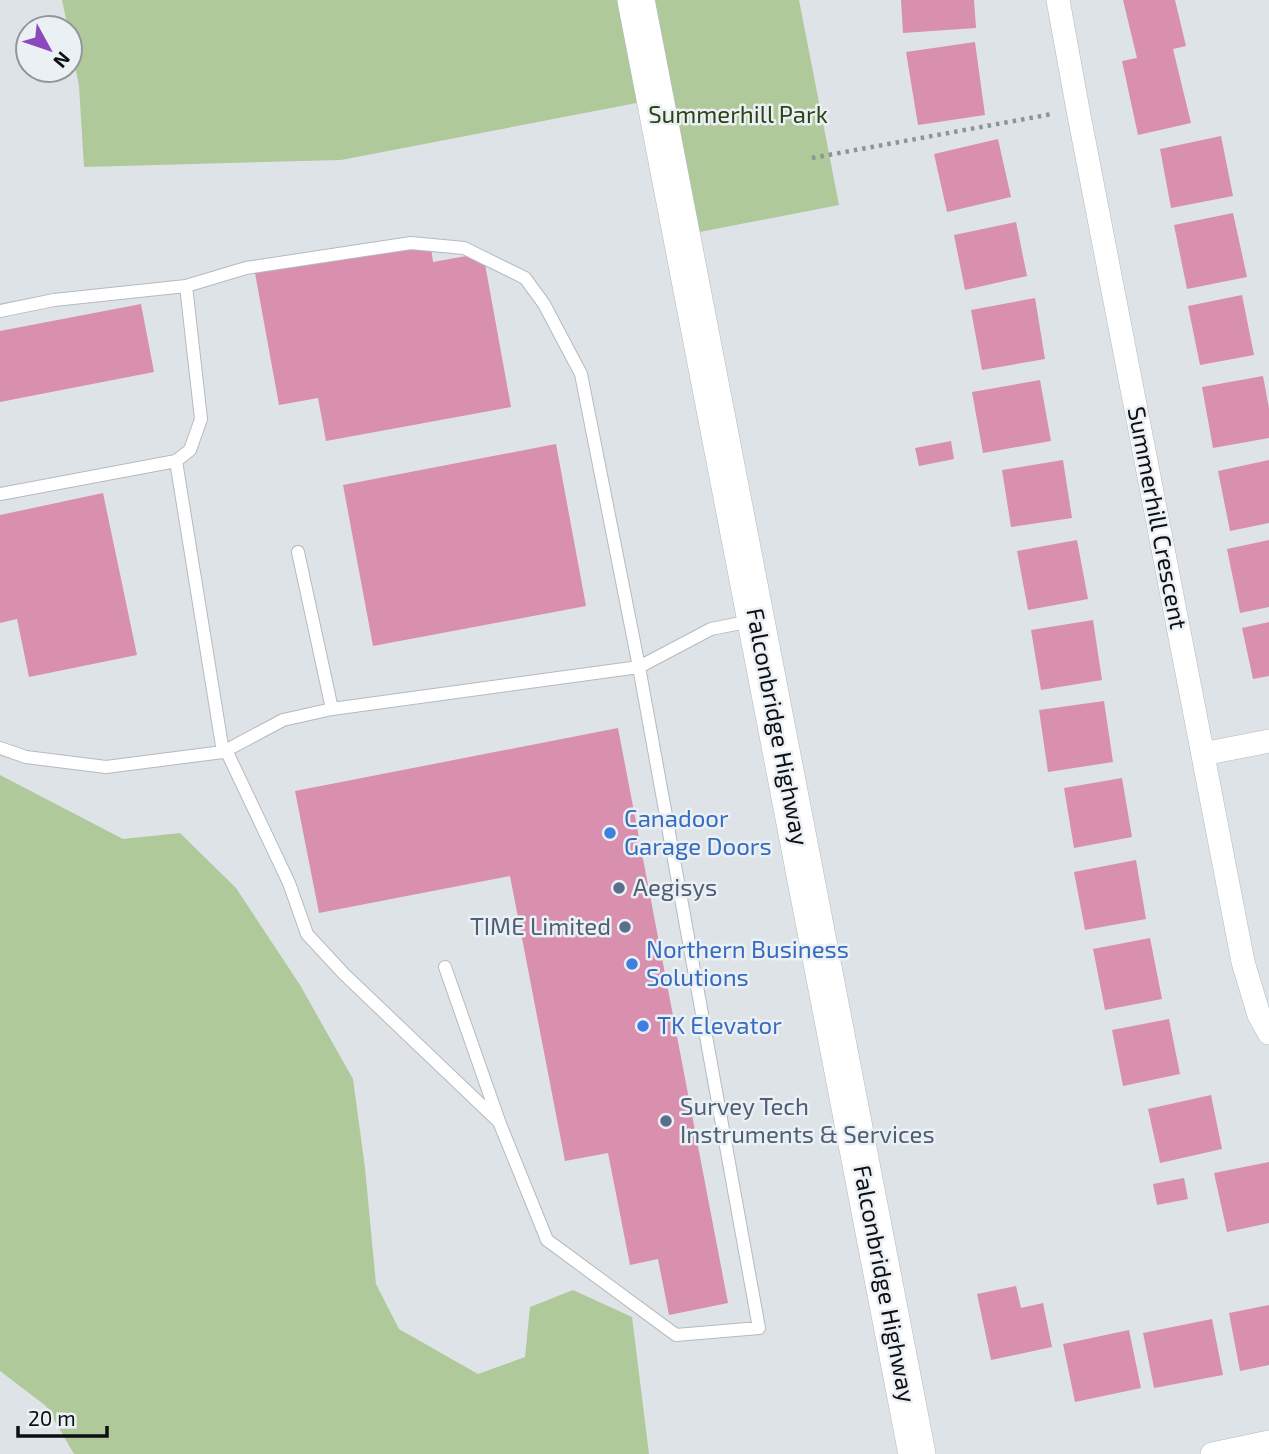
<svg xmlns="http://www.w3.org/2000/svg" width="1269" height="1454" font-family="'Exo 2',sans-serif">
<style>
.green{fill:#b0c99a}
.building{fill:#d890ae}
.lines{fill:none;stroke-linecap:round;stroke-linejoin:round}
.service-casing{stroke:#b5babf;stroke-width:14}
.minor-casing{stroke:#b5babf;stroke-width:24}
.primary-casing{stroke:#b5babf;stroke-width:38}
.path{stroke:#8f9397;stroke-width:4.5;stroke-dasharray:3.5 5;stroke-linecap:butt}
.service{stroke:#fff;stroke-width:12}
.minor{stroke:#fff;stroke-width:23}
.primary{stroke:#fff;stroke-width:37}
.shop-dot{fill:#3f7fe0;stroke:#ebf0f5;stroke-width:2.5}
.service-dot{fill:#5c6f8a;stroke:#ebf0f5;stroke-width:2.5}
.labels{text-anchor:middle;stroke-width:5;stroke-linejoin:round;paint-order:stroke}
.park-label{font-size:24px;fill:#2d4316;stroke:#ebf0f5}
.street-label{font-size:24px;fill:#0d0f11;stroke:#ebf0f5}
.shop-label{font-size:24px;fill:#366cbe;stroke:#ebf0f5;text-anchor:start}
.service-label{font-size:24px;fill:#4e5e75;stroke:#ebf0f5;text-anchor:start}
</style>
<rect width="100%" height="100%" fill="#dee3e8"/>
<!-- green -->
<path class="green" d="M62 0H799L839 205 679 236 652 100 341 160 84 167 79 86 70 40V28H68Z
M0 775 123 839 180 833 236 888 300 985 353 1079 365 1168 376 1284 399 1329 478 1374 525 1357 530 1307 573 1290 632 1317 649 1454H74L46 1406 0 1371Z"/>
<!-- building -->
<path class="building" d="M901 0H974L976 28 903 33Z
M1123 0H1175L1186 46 1173 49 1191 123 1138 135 1122 61 1137 58Z
M975 42 985 115 918 125 906 52Z
M1221 136 1233 196 1171 208 1160 149Z
M998 139 1011 197 947 212 934 154Z
M1233 213 1247 277 1187 289 1174 225Z
M1016 222 1027 276 965 290 954 235Z
M430 240 433 262 483 253 511 407 326 441 318 398 279 405 255 273Z
M1242 295 1254 355 1200 365 1188 306Z
M1035 298 1045 359 982 370 971 310Z
M141 304 154 372 0 402V331Z
M1263 376 1269 408V438L1213 448 1202 387Z
M1040 380 1051 441 983 453 972 392Z
M951 441 954 459 919 466 915 448Z
M556 444 586 606 373 646 343 485Z
M1063 460 1072 518 1011 527 1002 470Z
M1269 460V523L1230 531 1218 471Z
M103 493 137 655 29 677 17 619 0 623V515Z
M1077 540 1088 599 1028 610 1017 551Z
M1269 540V607L1240 613 1227 549Z
M1093 620 1102 680 1041 690 1031 630Z
M1269 622V676L1253 679 1242 628Z
M1104 701 1113 762 1048 772 1039 710Z
M618 728 728 1303 669 1315 658 1259 630 1265 608 1153 565 1161 510 876 319 913 295 791Z
M1122 778 1132 837 1074 848 1064 788Z
M1136 860 1146 919 1085 930 1074 872Z
M1150 938 1162 999 1105 1010 1093 949Z
M1169 1019 1180 1074 1123 1086 1112 1030Z
M1211 1095 1222 1149 1160 1163 1148 1109Z
M1269 1162V1223L1227 1232 1214 1173Z
M1184 1178 1188 1199 1157 1205 1153 1184Z
M1016 1286 1021 1308 1043 1303 1052 1347 991 1360 977 1294Z
M1269 1305V1365L1240 1371 1229 1313Z
M1212 1319 1223 1375 1154 1388 1143 1333Z
M1129 1330 1141 1388 1075 1402 1063 1344Z"/>
<g class="lines">
<defs>
<path id="service" d="M0 311 54 300 186 286
M176 461 223 752
M0 494 176 461 190 450 201 419 186 286 246 268 411 243 464 248 525 278 544 304 581 374 639 667 759 1328 676 1335 547 1240 500 1124 445 967
M298 552 332 709
M0 748 26 757 106 767 223 752 283 720 332 709 639 667 711 629 751 621
M226 750 289 883 307 934 344 974 498 1121"/>
<path id="minor" d="M1058 0 1078 110 1243 962 1259 1015 1269 1033
M1203 754 1269 741
M1212 1454 1269 1442"/>
<path id="primary" d="M636 0 917 1454"/>
</defs>
<!-- service casing -->
<use href="#service" class="service-casing"/>
<!-- minor casing -->
<use href="#minor" class="minor-casing"/>
<!-- primary casing -->
<use href="#primary" class="primary-casing"/>
<!-- path -->
<path class="path" d="M812 158 1052 114"/>
<!-- service -->
<use href="#service" class="service"/>
<!-- minor -->
<use href="#minor" class="minor"/>
<!-- primary -->
<use href="#primary" class="primary"/>
</g>
<!-- markers -->
<g class="shop-dot">
<circle cx="610" cy="833" r="7"/>
<circle cx="632" cy="964" r="7"/>
<circle cx="643" cy="1026" r="7"/>
</g>
<g class="service-dot">
<circle cx="619" cy="888" r="7"/>
<circle cx="625" cy="927" r="7"/>
<circle cx="666" cy="1121" r="7"/>
</g>
<g class="labels">
<!-- park labels -->
<g class="park-label">
<text x="738" y="123">Summerhill Park</text>
</g>
<!-- street labels -->
<g class="street-label">
<text transform="translate(1157 518) rotate(79)" y="8">Summerhill Crescent</text>
<text transform="translate(777 727) rotate(79)" y="8">Falconbridge Highway</text>
<text transform="translate(884 1284) rotate(79)" y="8">Falconbridge Highway</text>
</g>
<!-- shop labels -->
<g class="shop-label">
<text x="624" y="827">Canadoor<tspan x="624" dy="28">Garage Doors</tspan></text>
<text x="646" y="958">Northern Business<tspan x="646" dy="28">Solutions</tspan></text>
<text x="657" y="1034">TK Elevator</text>
</g>
<!-- service labels -->
<g class="service-label">
<text x="633" y="896">Aegisys</text>
<text x="611" y="935" text-anchor="end">TIME Limited</text>
<text x="680" y="1115">Survey Tech<tspan x="680" dy="28">Instruments &amp; Services</tspan></text>
</g>
</g>
<!-- north arrow -->
<g transform="translate(49 49) rotate(130)"><circle r="33" fill="#ebf0f5" stroke="#92969a" stroke-width="2"/>
<path d="M0-5L12 26L0 18L-12 26Z" fill="#8b49be"/>
<text y="-10" font-size="19" font-weight="bold" text-anchor="middle" fill="#0d0f11">N</text>
</g>
<!-- scale -->
<path d="M18 1426v10h89v-10" fill="none" stroke="#0d0f11" stroke-width="3.5"/>
<text x="28" y="1426" font-size="21" fill="#0d0f11" stroke="#ebf0f5" stroke-width="5" paint-order="stroke">20 m</text>
</svg>
